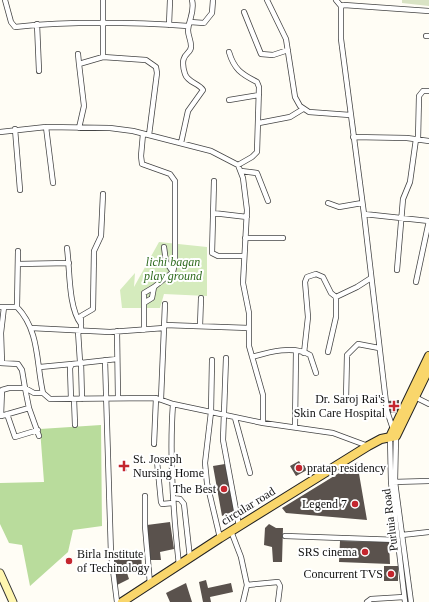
<svg xmlns="http://www.w3.org/2000/svg" width="429" height="602" font-family="Georgia,serif">
<style>
.green{fill:#d5ebbd}
.forest{fill:#b9dc9c}
.cemetery{fill:#d9e3c4}
.building{fill:#5a524d}
.lines{fill:none;stroke-linecap:round;stroke-linejoin:round}
.street-casing{stroke:#444;stroke-width:6}
.secondary-casing{stroke:#333;stroke-width:9}
.primary-casing{stroke:#222;stroke-width:10}
.street{stroke:#fff;stroke-width:4.5}
.secondary{stroke:#fff6b0;stroke-width:7}
.primary{stroke:#f9d66b;stroke-width:8}
.poi-dot{fill:#c4262e;stroke:#fff;stroke-width:1.5}
.labels{text-anchor:middle;stroke-width:4;stroke-linejoin:round;paint-order:stroke}
.park-label{font-size:12px;font-style:italic;fill:#2f6b1f;stroke:#fff}
.poi-label{font-size:12px;fill:#111;stroke:#fff;text-anchor:end}
.street-label{font-size:12px;fill:#111;stroke:#fff}
</style>
<rect width="100%" height="100%" fill="#fffdf5"/>
<!-- green -->
<path class="green" d="M159 242 207 247V296L164 294 160 308H122L120 290 135 273 134 287Z"/>
<!-- forest -->
<path class="forest" d="M101 425 102 526 73 530 68 552 30 586 22 545 9 543 0 524V483L44 482 40 429Z"/>
<!-- cemetery -->
<path class="cemetery" d="M402 0H429V6L402 3Z"/>
<!-- building -->
<path class="building" d="M399 400V413H389L388 401Z
M299 461 302 466 304 465 307 470 296 476 290 466Z
M357 462 367 520 286 513 282 508Z
M126 464 127 471 123 472 122 465Z
M225 464 234 511 222 516 213 466Z
M170 522 174 549 160 552 161 560H150L147 525Z
M269 524 276 528H283L282 562H273L272 547 264 545 265 528Z
M340 541 389 542 390 564 339 562Z
M141 551 142 570 127 573 129 579 115 586 112 555Z
M384 566H398V581H384Z
M206 580 208 588 231 583 233 592 210 597 211 602H203L199 582Z
M186 583 192 602H170L166 593Z"/>
<g class="lines">
<defs>
<path id="street" d="M5 0 11 22 15 27C73 21 130 22 188 26
M103 0V57L146 60 156 67 157 73 149 135
M267 0 286 39 295 97 300 106 309 112 350 115
M336 0 341 6
M429 11 344 5 341 6V39L364 214 429 221
M244 12 261 54 273 55 288 50
M190 22 204 23 212 13 213 0
M37 24 39 71
M169 25 170 0
M426 36H429
M229 52C234 69 241 74 257 82L259 87 257 152 252 157 238 165
M78 54 79 64
M229 100 259 95
M259 123 290 117 303 109
M46 127 53 183
M79 128 84 106 79 64 103 57
M15 129 20 190
M0 132 46 127 110 128 133 131 211 151 238 165 243 178 247 210 243 283 249 313V346L263 395V423
M143 134 141 156 142 164 170 174 175 181V263L173 272 154 287 152 298 144 303V330
M353 137 407 138 429 141
M418 140 419 96 423 91H429
M181 143 188 111 203 90C199 83 188 83 185 74 178 52 192 55 191 46 191 40 188 36 188 30 189 19 195 12 192 0
M241 171 257 173 268 201
M214 181 212 253 218 256H244
M328 203 339 207 362 203
M213 213 247 217
M364 214 387 411 393 429
M245 238H283
M164 247 166 262 173 272
M67 248C70 269 68 307 81 324
M18 264 69 263
M397 270 403 199 410 182 416 139
M416 282 429 221
M144 303V293L154 287
M0 307H17L18 251
M17 307C40 331 36 363 43 393L50 399 156 398 173 404 263 423 333 433 368 446
M165 325 249 328
M200 326 201 298
M31 328 110 332 164 328
M78 331 80 362
M81 331V316L93 309 94 251 101 236 103 194
M117 331 118 398
M328 352 336 317V297
M304 353 308 317 305 282 307 277 316 274 323 277 331 293 336 297 357 287 371 278
M252 357C269 352 294 345 310 355L316 373
M226 358 223 440 239 526
M105 360 111 554 117 602
M212 360 211 412 205 463 207 483 220 538
M81 362 82 399
M0 363 18 364 22 370 25 388 34 393H43
M2 363 1 333 4 307
M40 367 72 364
M415 397 429 404
M71 399 70 368 72 364 117 359
M74 399 75 425
M161 399 165 304
M346 400 347 355 358 344 379 348
M173 404C169 458 173 511 179 565
M29 408 1 416 2 390 9 388H25L29 408 39 436
M7 414 15 437 38 430
M235 418 250 473
M295 426 296 351
M396 436 395 482 411 602
M390 437 391 482 405 602
M154 444 156 398
M157 461 161 502 162 504 173 503
M393 482 429 481
M145 496V526L150 584
M173 498 180 499 184 504 190 558
M231 531 241 557 247 585
M402 535 429 532
M285 536 398 540
M243 602 247 585 278 582 280 586 278 602
M367 602 371 599 404 597"/>
<path id="secondary" d="M0 573 13 602"/>
<path id="primary" d="M390 437 429 356
M122 602 220 538 368 446 381 439 396 436 429 368"/>
</defs>
<!-- street casing -->
<use href="#street" class="street-casing"/>
<!-- secondary casing -->
<use href="#secondary" class="secondary-casing"/>
<!-- primary casing -->
<use href="#primary" class="primary-casing"/>
<!-- street -->
<use href="#street" class="street"/>
<!-- secondary -->
<use href="#secondary" class="secondary"/>
<!-- primary -->
<use href="#primary" class="primary"/>
</g>
<!-- markers -->
<g class="poi-dot">
<path d="M392 400h4v4h4v4h-4v4h-4v-4h-4v-4h4z"/>
<path d="M122 460h4v4h4v4h-4v4h-4v-4h-4v-4h4z"/>
<circle cx="299" cy="468" r="4"/>
<circle cx="224" cy="489" r="4"/>
<circle cx="355" cy="504" r="4"/>
<circle cx="365" cy="552" r="4"/>
<circle cx="69" cy="561" r="4"/>
<circle cx="391" cy="574" r="4"/>
</g>
<g class="labels">
<!-- park labels -->
<g class="park-label">
<text x="173" y="266">lichi bagan<tspan x="173" dy="14">play ground</tspan></text>
</g>
<!-- poi labels -->
<g class="poi-label">
<text x="385" y="403">Dr. Saroj Rai's<tspan x="385" dy="14">Skin Care Hospital</tspan></text>
<text x="133" y="463" text-anchor="start">St. Joseph<tspan x="133" dy="14">Nursing Home</tspan></text>
<text x="307" y="472" text-anchor="start">pratap residency</text>
<text x="216" y="493">The Best</text>
<text x="347" y="508">Legend 7</text>
<text x="357" y="556">SRS cinema</text>
<text x="77" y="558" text-anchor="start">Birla Institute<tspan x="77" dy="14">of Techinology</tspan></text>
<text x="383" y="578">Concurrent TVS</text>
</g>
<!-- street labels -->
<g class="street-label">
<text transform="translate(248 506) rotate(-32)" y="4">circular road</text>
<text transform="translate(390 520) rotate(-97)" y="4">Purluia Road</text>
</g>
</g>
</svg>
